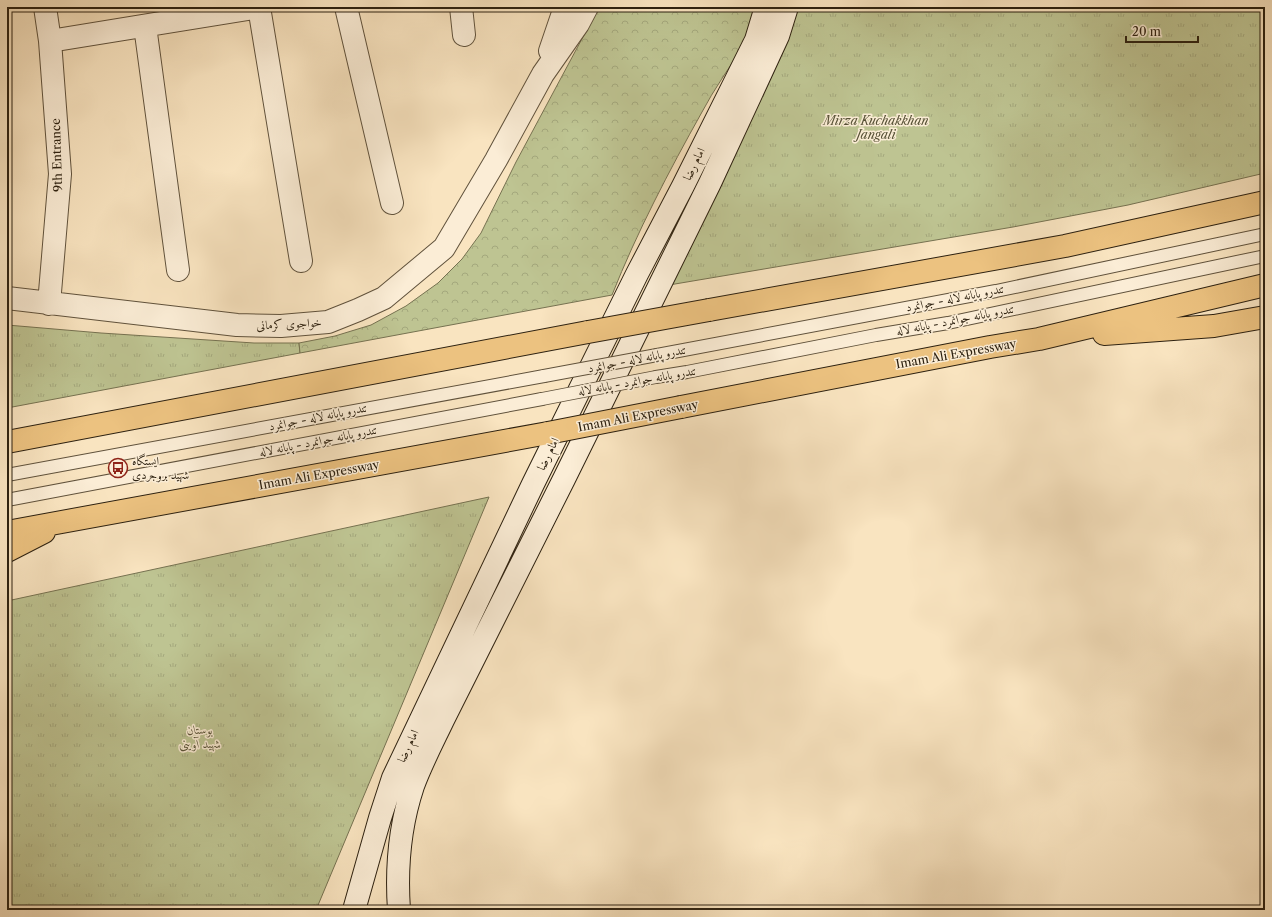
<svg xmlns="http://www.w3.org/2000/svg" width="1272" height="917" font-family="'Libre Caslon Text',Amiri,serif">
<style>
.grass{fill:url(#grass-tufts);stroke:#767251}
.forest{fill:url(#forest-crowns);stroke:#767251}
.lines{fill:none;stroke-linecap:round;stroke-linejoin:round}
.service-casing{stroke:#60523c;stroke-width:14}
.minor-casing{stroke:#60523c;stroke-width:24}
.secondary-casing{stroke:#2d2110;stroke-width:24}
.trunk-casing{stroke:#2d2110;stroke-width:24}
.service{stroke:#fbedd6;stroke-width:12}
.minor{stroke:#fbedd6;stroke-width:22}
.secondary{stroke:#fbedd6;stroke-width:22}
.trunk{stroke:#ecc280;stroke-width:22}
.service-bridge-casing{stroke:#60523c;stroke-width:14;stroke-linecap:butt}
.trunk-bridge-casing{stroke:#2d2110;stroke-width:24;stroke-linecap:butt}
.service-bridge{stroke:#fbedd6;stroke-width:12}
.trunk-bridge{stroke:#ecc280;stroke-width:22}
.labels{text-anchor:middle;stroke-width:3;stroke-linejoin:round;paint-order:stroke}
.park-label{font-size:12px;font-style:italic;fill:#585237;stroke:#fbedd6}
.street-label{font-size:12px;fill:#2d2110;stroke:#fbedd6}
.poi-label{font-size:12px;fill:#2d2110;stroke:#fbedd6;text-anchor:start}
</style>
<defs>
<pattern id="grass-tufts" width="24" height="20" patternUnits="userSpaceOnUse"><rect width="24" height="20" fill="#bec492"/><path d="M3 7l-1-3M5 7V3M7 7l1-3M15 17l-1-3M17 17v-4M19 17l1-3" fill="none" stroke="#a4a87d"/></pattern>
<pattern id="forest-crowns" width="20" height="18" patternUnits="userSpaceOnUse"><rect width="20" height="18" fill="#bec492"/><path d="M2 6a3 3 0 1 1 6 0M12 15a3 3 0 1 1 6 0" fill="none" stroke="#a4a87d"/></pattern>
</defs>
<rect width="100%" height="100%" fill="#f9e4c0"/>
<filter id="stains"><feTurbulence type="fractalNoise" baseFrequency=".005" numOctaves="4"/><feColorMatrix values="0 0 0 0 .2 0 0 0 0 .09 0 0 0 0 .02 0 0 0 .5 -.17"/></filter>
<radialGradient id="worn" r=".72"><stop offset=".6" stop-color="#630" stop-opacity="0"/><stop offset="1" stop-color="#630" stop-opacity=".3"/></radialGradient>
<!-- grass -->
<path class="grass" d="M792 7H1265V173L1128 205 1013 227 669 285Z
M7 325 101 333 254 343H299L300 353 7 408Z
M489 497 316 910H7V601Z"/>
<!-- forest -->
<path class="forest" d="M599 7H757C752 20 748 35 742 47 729 69 714 89 702 112 669 171 637 232 612 295L300 353 299 343 335 336 371 325 406 306 438 283 462 259 481 233 516 162Z"/>
<g class="lines">
<defs>
<path id="service" d="M657 355 996 291 1265 234
M656 377 687 372 876 335 948 323 1265 256
M7 475 544 376
M7 500 542 399"/>
<path id="minor" d="M45 7 50 41 60 174 49 304
M259 7 301 261
M346 7 392 203
M461 7 464 35
M145 26 178 270
M50 41 259 7
M550 51 565 7
M7 298 237 325 281 326 328 322 358 310 384 298 444 248 496 160 543 74 578 24 587 7"/>
<path id="secondary" d="M354 910 380 818 393 778 533 484 637 274 683 186 756 40 766 7
M399 910C396 867 399 828 413 786 421 764 433 741 443 720L564 479 710 183 778 36 787 7"/>
<path id="trunk" d="M709 310 1065 246 1265 202
M1104 334 1214 326 1265 317
M681 407 990 347 1039 339 1265 285
M7 442 588 332
M7 532 548 433
M7 551 44 532"/>
</defs>
<!-- service casing -->
<use href="#service" class="service-casing"/>
<!-- minor casing -->
<use href="#minor" class="minor-casing"/>
<!-- secondary casing -->
<use href="#secondary" class="secondary-casing"/>
<!-- trunk casing -->
<use href="#trunk" class="trunk-casing"/>
<!-- service -->
<use href="#service" class="service"/>
<!-- minor -->
<use href="#minor" class="minor"/>
<!-- secondary -->
<use href="#secondary" class="secondary"/>
<!-- trunk -->
<use href="#trunk" class="trunk"/>
<defs>
<path id="service-bridge" d="M544 376 657 355
M542 399 656 377"/>
<path id="trunk-bridge" d="M588 332 709 310
M548 433 681 407"/>
</defs>
<!-- service-bridge casing -->
<use href="#service-bridge" class="service-bridge-casing"/>
<!-- trunk-bridge casing -->
<use href="#trunk-bridge" class="trunk-bridge-casing"/>
<!-- service-bridge -->
<use href="#service-bridge" class="service-bridge"/>
<!-- trunk-bridge -->
<use href="#trunk-bridge" class="trunk-bridge"/>
</g>
<!-- icons -->
<defs>
<symbol id="bus-ring" viewBox="-11 -11 22 22"><circle r="9.5" fill="#fbedd6" stroke="#8f2418" stroke-width="1.5"/><path d="M-5-6H5V4H4V6H2V4H-2V6H-4V4H-5ZM-3.5-4V0h7V-4ZM-3.5 1.2v1.5H-2V1.2ZM2 1.2v1.5H3.5V1.2Z" fill="#8f2418"/></symbol>
</defs>
<g fill-rule="evenodd">
<use href="#bus-ring" x="107" y="457" width="22" height="22"/>
</g>
<g class="labels">
<!-- park labels -->
<g class="park-label">
<text x="876" y="125">Mirza Kuchakkhan<tspan x="876" dy="14">Jangali</tspan></text>
<text x="200" y="734">بوستان<tspan x="200" dy="14">شهید آوینی</tspan></text>
</g>
<!-- street labels -->
<g class="street-label">
<text transform="translate(57 155) rotate(-92)" y="4">9th Entrance</text>
<text transform="translate(694 164) rotate(-64)" y="4">امام رضا</text>
<text transform="translate(955 298) rotate(-11)" y="4">تندرو پایانه لاله - جوانمرد</text>
<text transform="translate(955 320) rotate(-11)" y="4">تندرو پایانه جوانمرد - پایانه لاله</text>
<text transform="translate(289 324) rotate(-3)" y="4">خواجوی کرمانی</text>
<text transform="translate(956 354) rotate(-10)" y="4">Imam Ali Expressway</text>
<text transform="translate(637 359) rotate(-11)" y="4">تندرو پایانه لاله - جوانمرد</text>
<text transform="translate(637 381) rotate(-10)" y="4">تندرو پایانه جوانمرد - پایانه لاله</text>
<text transform="translate(638 416) rotate(-11)" y="4">Imam Ali Expressway</text>
<text transform="translate(318 417) rotate(-11)" y="4">تندرو پایانه لاله - جوانمرد</text>
<text transform="translate(318 441) rotate(-11)" y="4">تندرو پایانه جوانمرد - پایانه لاله</text>
<text transform="translate(548 454) rotate(-64)" y="4">امام رضا</text>
<text transform="translate(319 475) rotate(-10)" y="4">Imam Ali Expressway</text>
<text transform="translate(408 746) rotate(-65)" y="4">امام رضا</text>
</g>
<!-- poi labels -->
<g class="poi-label">
<text x="132" y="465">ایستگاه<tspan x="132" dy="14">شهید بروجردی</tspan></text>
</g>
</g>
<!-- margin -->
<rect width="1272" height="917" fill="none" stroke="#f9e4c0" stroke-width="24"/>
<rect x="8" y="8" width="1256" height="901" fill="none" stroke="#2d2110" stroke-width="2"/>
<rect x="12" y="12" width="1248" height="893" fill="none" stroke="#2d2110"/>
<!-- scale -->
<path d="M1126 36v6h72v-6" fill="none" stroke="#2d2110" stroke-width="2"/>
<text x="1132" y="36" font-size="12" fill="#2d2110" stroke="#fbedd6" stroke-width="3" paint-order="stroke">20 m</text>
<rect width="100%" height="100%" filter="url(#stains)"/>
<rect width="100%" height="100%" fill="url(#worn)"/>
</svg>
